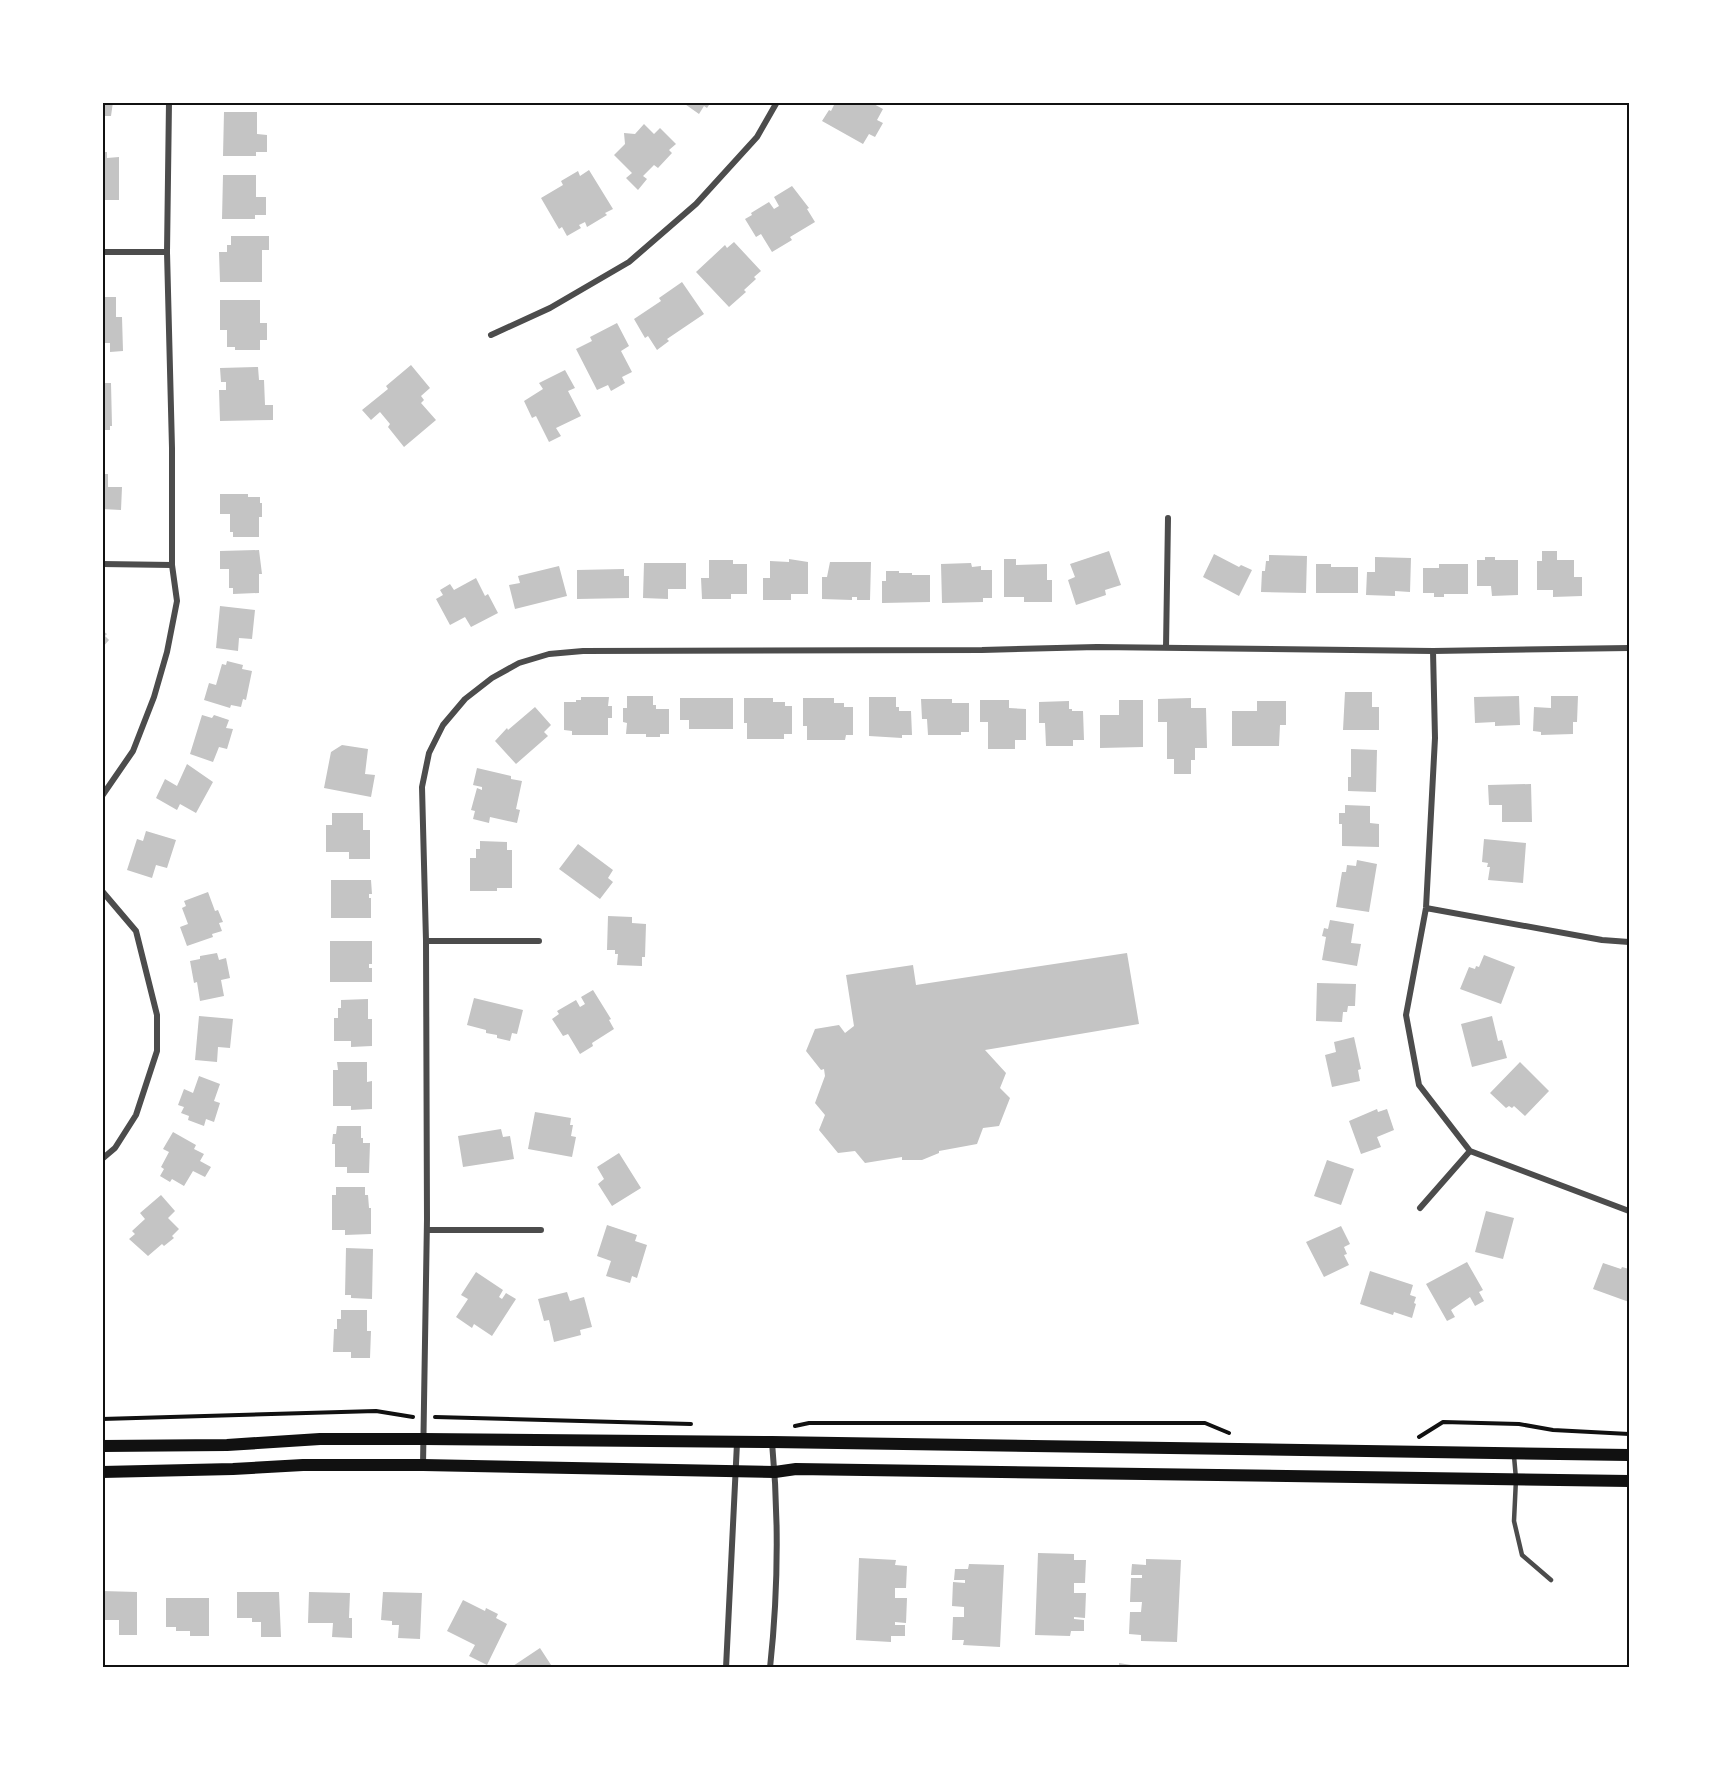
<svg xmlns="http://www.w3.org/2000/svg" width="1731" height="1770" font-family="'Work Sans',sans-serif">
<style>
.building{fill:#c4c4c4}
.lines{fill:none;stroke-linecap:round;stroke-linejoin:round}
.path{stroke:#111;stroke-width:4}
.service{stroke:#4c4c4c;stroke-width:4.5}
.minor{stroke:#4c4c4c;stroke-width:6}
.secondary{stroke:#111;stroke-width:12}
.neatline{fill:none;stroke:#111;stroke-width:2}
</style>
<rect width="100%" height="100%" fill="#fff"/>
<!-- building -->
<path class="building" d="M102 102H113L111 116H102Z
M682 102H711L707 108 704 106 699 114Z
M829 102H870L883 109 877 120 883 123 875 137 869 134 863 144 822 121 829 110 831 111 834 105Z
M224 112H257V134L267 135V152H256V156H223Z
M644 124 654 134 660 128 676 144 669 150 672 153 658 168 654 165 643 176 647 179 638 190 626 178 632 173 614 155 625 144 624 133 635 134Z
M102 152H107V158L119 157V200H102Z
M589 170 613 209 605 213 607 215 587 227 585 222 579 225 581 228 567 236 562 227 559 229 541 198 563 185 561 181 578 171 580 176Z
M223 175H256V197H266V215H255V219H222Z
M792 186 809 208 807 209 815 222 790 237 792 240 772 252 761 234 756 237 745 219 752 215 751 213 769 202 774 209 779 206 774 197Z
M231 236H269V250H262V282H220L219 252H227V245H231Z
M734 242 761 271 754 277 756 279 744 290 746 292 729 307 696 272 725 245 727 248Z
M682 282 704 314 667 339 669 341 657 350 648 336 645 338 634 319 661 301 659 298Z
M102 297H116V317H122L123 351 110 352V343H102Z
M220 300H260V323H267V340H260V350H235V347H227V330H220Z
M617 323 629 346 621 351 632 372 622 377 625 383 611 391 608 385 597 390 576 349 592 341 590 337Z
M411 365 430 388 421 396 424 400 421 403 436 420 404 447 388 427 390 424 380 412 371 420 362 410 388 389 386 386Z
M258 367 259 380H264L265 405H273V420L220 421 219 390H226V382H221L220 368Z
M565 370 575 388 568 391 581 416 556 428 561 436 549 442 536 416 532 418 524 401 543 389 539 383Z
M102 383H111L112 426H110V430H102Z
M102 474H108V487H122L121 510 102 509Z
M220 494H248V497H260V503H262V517H259V537H233V532H230V514H220Z
M259 550 262 574H259V593L233 594V588H229V569H220V551Z
M1109 551 1121 585 1105 590 1106 595 1076 605 1068 580 1075 577 1070 564Z
M1542 551H1557V560H1574V577H1582V596L1553 597V590H1537V561H1542Z
M1214 554 1239 567 1241 565 1252 570 1239 596 1203 577Z
M1269 555 1307 556 1306 593 1261 592 1262 571H1265L1266 561H1269Z
M1375 557 1411 558 1410 592 1395 591V596L1366 595 1367 572H1375Z
M1485 557H1495V560H1518V595L1492 596 1491 586H1477V560H1485Z
M789 559 808 562V594H791V600H763V578H770V561L789 562Z
M1004 559H1016V565L1047 564V580H1052V602H1024V597H1004Z
M709 560H733V564H747V594H731V599H702L701 578H709Z
M830 562H871L870 600H857V597H852V600L822 599V577H827Z
M644 563H686V589H668V599L643 598Z
M971 563 972 567 981 566V570H992V598H983V602L942 603 941 564Z
M1316 564H1331V567H1358V593H1316Z
M1439 564H1468V594H1444V597H1434V593H1423V568H1439Z
M559 566 567 596 515 609 509 585 520 583 518 576Z
M624 569V576H629V598L577 599V570Z
M886 571H899V573H912V575H930V602L882 603V581H886Z
M476 578 485 596 488 594 498 613 471 627 465 617 450 625 436 599 443 595 440 590 450 584 454 590Z
M220 606 255 610 252 639 239 638 238 651 216 648Z
M102 625 105 628 103 631 107 634 105 636 109 640 102 648Z
M227 661 243 665 242 669 252 671 246 700 243 699 241 707 231 705 230 708 204 700 209 683 216 685 222 664 226 665Z
M1345 692H1372V707H1379V730H1343Z
M627 696H653V705H656V709H669V734H660V737H646V734H626L627 723 623 722V708H627Z
M1519 696 1520 725 1495 726V722L1475 723 1474 697Z
M1551 696H1578L1577 722H1573V734L1541 735V732L1533 731 1534 707 1551 708Z
M581 697H609L608 706H612V718H608V735H572V731L564 730V702H576V700H581Z
M869 697H896V707H899V711H911L912 735H902V738L869 736Z
M680 698H733V729H689V720H680Z
M744 698H773V702H785V706H792V734H784V739H747V723H744Z
M803 698H834V703H844V707H853V735H846L845 740H807V726H803Z
M1191 698V708H1206L1207 748H1195V760H1191V774H1174V759H1167V722H1158V699Z
M921 699H952V703H969V732H961V735H928L927 719H922Z
M980 700H1009V708L1026 709V740H1015V749H988V722H980Z
M1119 700H1143V747L1100 748V715H1119Z
M1069 701V709H1072V711H1083L1084 740H1073V746H1046L1045 723H1039V702Z
M1257 701H1286V725H1280L1279 746H1232V711H1257Z
M535 707 551 725 544 732 548 736 516 764 495 741 507 728 508 730Z
M202 715 212 718 214 715 229 720 226 728 233 729 227 749 219 747 213 762 190 754Z
M342 745 368 749 365 774 375 775 371 797 324 788 331 752Z
M1351 749 1377 750 1376 792 1348 791V777H1351Z
M187 764 213 782 196 813 180 804 177 810 156 798 165 779 177 786Z
M477 768 511 776V779L522 781 516 809 520 810 517 823 490 817 489 823 473 819 475 811 471 810 477 788 482 790V787L473 785Z
M1531 784 1532 822H1502V805H1489L1488 785Z
M1345 805 1370 806V823L1379 824V847L1342 846V824H1339V813H1345Z
M332 813H363V830H370V859H349V852H326V825H332Z
M146 831 176 840 167 868 156 865 152 878 127 870 137 839 143 841Z
M1484 839 1526 843 1523 883 1488 880 1490 867H1487L1488 863 1482 862Z
M480 841 507 842V850H512V888H497V891H470V858H476V849H480Z
M578 844 613 870 608 878 613 882 600 899 559 869Z
M1357 860 1377 864 1369 912 1336 907 1342 872H1346L1347 865 1356 866Z
M331 880H371L372 894H369V898H371V918H331Z
M208 892 215 911 218 910 223 922 219 923 222 931 212 934 213 937 187 946 180 927 188 924 182 908 186 906 184 901Z
M608 916 632 917V923L646 924 645 957H642V966L617 965 618 954H615V950H607Z
M1330 920 1354 924 1351 943 1361 944 1357 966 1322 960 1326 937 1322 936 1324 928 1328 929Z
M330 941H372V964H369V968H372V982H330Z
M217 953 219 960 226 958 230 978 221 980 224 996 200 1001 197 982 194 983 190 961 200 959V956Z
M1127 953 1139 1024 985 1050 1006 1073 1000 1088 1010 1098 999 1126 983 1128 977 1144 939 1151V1153L922 1160H902V1157L865 1163 855 1151 838 1153 819 1130 825 1115 815 1103 825 1076 824 1069 821 1070 806 1051 815 1029 839 1025 845 1033 854 1026 846 975 913 965 916 985Z
M1484 955 1515 967 1501 1004 1460 989 1469 967 1475 969 1476 966 1479 967Z
M1317 983 1356 984 1355 1006H1348L1347 1012H1343L1342 1022 1316 1021Z
M593 990 611 1019 609 1020 614 1029 592 1043 593 1046 580 1054 568 1034 563 1036 552 1019 559 1014 557 1011 576 1000 580 1007 585 1004 581 997Z
M474 998 523 1010 517 1034 512 1033 510 1041 497 1038V1035L486 1033V1030L467 1025Z
M368 999V1019H372V1046L351 1047V1041H334V1018H338V1008H341V1000Z
M199 1016 233 1019 230 1048 218 1047 217 1062 195 1060Z
M1492 1016 1498 1041 1502 1040 1507 1058 1472 1067 1461 1024Z
M1354 1037 1361 1069 1358 1070 1360 1081 1332 1087 1325 1055 1336 1052 1334 1042Z
M337 1062H367V1082L372 1081V1109L351 1110V1106H333V1070H338Z
M1520 1062 1549 1091 1525 1116 1514 1106 1512 1108 1509 1106 1506 1108 1490 1093Z
M199 1076 220 1084 214 1101 220 1103 214 1122 206 1119 204 1126 188 1120 189 1116 181 1113 184 1107 178 1105 184 1089 193 1093Z
M1377 1109 1378 1112 1387 1109 1394 1130 1377 1137 1381 1147 1361 1154 1349 1121Z
M535 1112 571 1118 570 1125H573L571 1136 576 1137 572 1157 528 1149Z
M337 1126H361V1138H363V1143H370L369 1173H347V1167H335V1144H332L333 1134H336Z
M501 1129 503 1137 510 1136 514 1159 463 1167 458 1136Z
M173 1132 196 1145 194 1149 204 1154 200 1161 211 1167 205 1177 193 1171 184 1186 172 1179 170 1182 160 1176 164 1169 161 1167 169 1152 163 1149Z
M619 1153 641 1188 612 1206 598 1184 604 1179 597 1167Z
M1327 1160 1354 1169 1341 1205 1314 1196Z
M336 1187H365V1195H368L369 1208H371V1234L345 1235V1230H332V1195H336Z
M161 1195 175 1211 168 1218 179 1229 172 1236 174 1238 164 1246 162 1244 148 1256 129 1239 135 1234 132 1231 145 1219 140 1213Z
M1486 1211 1514 1218 1503 1259 1475 1252Z
M607 1225 637 1235 635 1241 647 1245 637 1278 632 1276 630 1283 606 1276 611 1261 597 1256Z
M1341 1226 1350 1244 1344 1247 1347 1254 1344 1255 1349 1265 1324 1277 1306 1242Z
M346 1248 373 1249 372 1299 351 1298V1295H345Z
M1467 1262 1483 1290 1479 1292 1484 1301 1475 1306 1470 1297 1451 1310 1455 1317 1447 1321 1426 1284Z
M1603 1263 1621 1269 1622 1267 1629 1269V1302L1593 1289Z
M1370 1271 1413 1285 1410 1295 1416 1297 1414 1303 1416 1304 1412 1318 1394 1312 1393 1315 1360 1304Z
M476 1272 503 1290 499 1297 502 1299 506 1293 516 1299 492 1336 474 1324 472 1328 456 1317 468 1299 461 1295Z
M567 1292 570 1301 584 1297 592 1327 580 1330 581 1335 554 1342 549 1320 544 1321 538 1299Z
M341 1310H367V1331H371L370 1358H351V1352H333L334 1329H337V1319H341Z
M1038 1553 1074 1554V1560H1086L1085 1583H1074V1593H1086L1085 1618 1074 1617V1619L1084 1620V1631H1071L1070 1636 1035 1635Z
M859 1558 896 1560 895 1565 907 1566 906 1588H895V1598H907L906 1623 895 1622V1625H905V1636H891V1642L856 1640Z
M1146 1559 1181 1560 1177 1642 1141 1641V1635L1129 1634 1130 1612H1141L1142 1602H1130L1131 1578H1142V1575H1131L1132 1564 1146 1565Z
M969 1564 1004 1565 1000 1647 963 1645 964 1640H952L953 1617H964V1607L952 1606 953 1582 965 1583V1580H954L955 1569H968Z
M102 1591 137 1592V1635H119V1620H102Z
M237 1592H279L281 1637H261V1622H252V1618H237Z
M309 1592 350 1593 349 1618H352V1638L332 1637 333 1623H308Z
M383 1592 422 1593 420 1639 398 1638 399 1625H392V1621L381 1620Z
M166 1598H209V1636H190V1631H176V1627H166Z
M463 1600 485 1611 486 1608 498 1614 496 1618 507 1624 487 1665 469 1656 475 1645 447 1631Z
M540 1648 553 1668H510Z
M1119 1663 1143 1667V1668H1119Z"/>
<g class="lines">
<!-- path -->
<path class="path" d="M435 1417 691 1424
M102 1419 376 1411 413 1417
M795 1426 809 1423H1205L1229 1433
M1419 1437 1443 1422 1519 1424 1553 1430 1629 1434"/>
<!-- service -->
<path class="service" d="M1514 1456 1516 1479 1514 1521 1522 1555 1551 1580"/>
<!-- minor -->
<path class="minor" d="M102 252H167
M491 335 550 308 629 262 696 204 757 137 777 102
M102 564 172 565
M1166 648 1168 518
M1433 651 1435 738 1426 908 1406 1015 1419 1085 1470 1151 1629 1211
M102 796 133 751 154 697 167 652 177 601 172 565V448L167 252 169 102
M102 891 136 931 157 1015V1051L136 1115 115 1148 102 1159
M1426 908 1602 940 1629 942
M426 941H539
M1420 1208 1470 1151
M427 1230H541
M423 1465 427 1219 426 941 422 787 429 753 443 725 465 699 492 678 519 663 549 654 583 651 982 650 1097 647 1433 651 1629 648
M726 1668 737 1443
M770 1668C778 1594 779 1517 772 1442"/>
<!-- secondary -->
<path class="secondary" d="M102 1446 227 1445 320 1439H423L772 1442 1629 1455
M102 1472 233 1469 303 1465H423L775 1472 796 1469 1629 1481"/>
</g>
<!-- border -->
<rect width="1731" height="1770" fill="none" stroke="#ffffff" stroke-width="207"/>
<rect x="104" y="104" width="1524" height="1562" class="neatline"/>
</svg>
